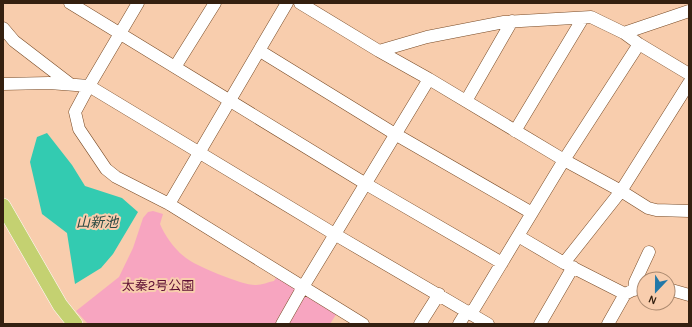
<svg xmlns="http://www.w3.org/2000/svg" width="692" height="327" font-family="Karla,'Noto Sans JP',sans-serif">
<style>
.green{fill:#f7a5c0}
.water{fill:#33cbb1}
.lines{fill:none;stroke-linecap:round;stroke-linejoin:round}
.minor-casing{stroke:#794b26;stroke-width:13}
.major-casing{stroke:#fff;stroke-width:16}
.minor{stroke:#fff;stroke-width:12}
.major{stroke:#c4d171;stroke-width:15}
.labels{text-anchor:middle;stroke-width:4;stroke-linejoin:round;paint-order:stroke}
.park-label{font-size:13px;fill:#5d0f33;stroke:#f8cdad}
.water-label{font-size:14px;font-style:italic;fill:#2d4b44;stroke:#f8cdad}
</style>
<rect width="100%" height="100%" fill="#f8cdad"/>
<!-- green -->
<path class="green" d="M153 211 163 214 160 224C165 236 175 250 186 258 196 266 244 286 256 285 262 285 268 282 274 281L278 275 337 313 330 324H88L76 311 119 277 133 248 143 218 148 212Z"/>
<!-- water -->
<path class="water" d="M47 133 72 165 85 186 122 198 138 212 113 254 101 268 75 284 67 233 42 214 30 162 37 137Z"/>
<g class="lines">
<defs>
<path id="minor" d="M70 3 366 184 502 263
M138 3 89 86 75 112 79 129 106 169 116 177 169 204 363 324
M300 3 379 51 429 79 564 160 621 191 564 263 518 236 471 314
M3 28 14 41 70 84
M624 33 689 11
M260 51 395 134 532 213
M379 51 427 37 504 22 591 17 624 33 639 44 689 74
M175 67 215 3
M689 83 621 191 648 208 656 210 689 211
M3 84 49 83 89 86 336 235 488 324
M466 101 512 21
M515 131 583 18
M169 204 287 3
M518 236 564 160 639 44
M564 263 625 294 639 287H644
M668 289 689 295
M634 290 635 282 649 252
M282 324 303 287 429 79
M420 324 439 294
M459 324 467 311
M540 324 573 267
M608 324 625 294"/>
<path id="major" d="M3 206 60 305 75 324"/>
</defs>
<!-- minor casing -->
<use href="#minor" class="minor-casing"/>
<!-- major casing -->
<use href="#major" class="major-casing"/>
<!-- minor -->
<use href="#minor" class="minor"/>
<!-- major -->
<use href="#major" class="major"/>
</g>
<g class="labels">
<!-- park labels -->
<g class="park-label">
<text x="158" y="290">太秦2号公園</text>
</g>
<!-- water labels -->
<g class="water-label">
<text x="97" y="227">山新池</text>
</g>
</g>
<!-- border -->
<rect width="692" height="327" fill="none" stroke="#342010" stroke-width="8"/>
<!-- north arrow -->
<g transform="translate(656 291) rotate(202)"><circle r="19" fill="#f8cdad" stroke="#aa886e"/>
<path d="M0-3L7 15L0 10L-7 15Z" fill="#2278a8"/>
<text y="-6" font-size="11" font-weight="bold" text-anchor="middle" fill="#342010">N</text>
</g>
</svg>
